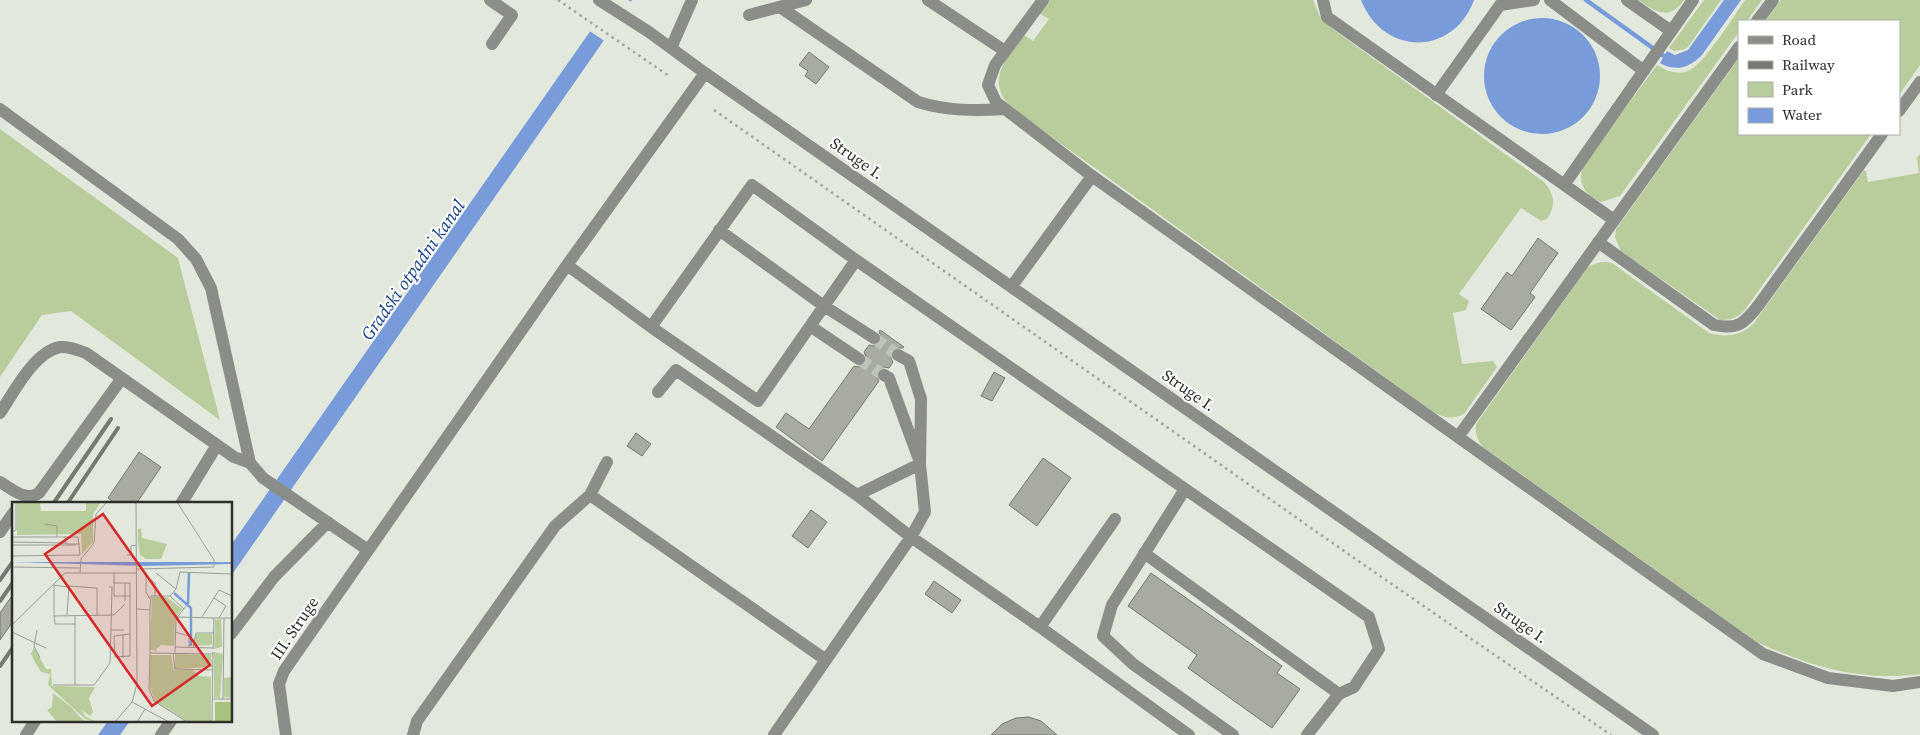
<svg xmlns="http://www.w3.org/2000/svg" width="1920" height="735" font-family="'Source Serif 4',serif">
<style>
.green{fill:#b8cd9b}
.water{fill:#789cda}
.pier{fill:#e3e8dd}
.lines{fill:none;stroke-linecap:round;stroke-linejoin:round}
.stream{stroke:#789cda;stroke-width:4.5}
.building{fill:#a7aba1;stroke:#757970}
.minor-tunnel{stroke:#bec3b9;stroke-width:12;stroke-dasharray:12 6;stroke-linecap:butt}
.path{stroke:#a0a49b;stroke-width:2.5;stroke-dasharray:2.5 4;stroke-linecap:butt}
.minor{stroke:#8b8d89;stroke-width:12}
.rail{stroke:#757972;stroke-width:4}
.labels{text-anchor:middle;stroke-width:4;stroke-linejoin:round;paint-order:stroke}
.street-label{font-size:16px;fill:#2c2e2a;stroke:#fff}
.water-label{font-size:18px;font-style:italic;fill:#143e86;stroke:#fff}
.inset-river{fill:none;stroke:#789cda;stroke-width:2.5}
.inset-road{fill:none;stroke:#9a9e95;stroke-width:1}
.view{fill:#d62828;fill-opacity:0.15;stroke:#d62828;stroke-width:2.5}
.inset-edge{fill:none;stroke:#2c2e2a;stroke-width:2.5}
</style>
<rect width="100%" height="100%" fill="#e3e8dd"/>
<!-- green -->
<path class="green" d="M1049 0H1313L1320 17 1334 30 1544 182C1555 195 1556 205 1547 219L1541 221 1521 208 1459 294 1469 301 1466 310 1453 313 1462 364 1493 361 1497 367 1464 414C1452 420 1443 418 1432 411L1013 109C984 81 1005 61 1024 35L1033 41 1049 19 1039 13Z
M1638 0H1684C1669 21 1656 12 1638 0Z
M1704 0H1721L1688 47 1685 49 1674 51 1669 48Z
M1745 0H1762L1747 21H1739V32L1620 196 1601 202C1585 195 1577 183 1583 166L1657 65C1667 71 1678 76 1690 70 1705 62 1734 16 1745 0Z
M1781 0H1920V65L1899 95V21H1765Z
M1739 58V134H1871L1744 311C1737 318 1730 320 1720 320L1621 251 1615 237 1616 229Z
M0 129 178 258 220 420 71 311 42 315 0 377Z
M1920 154V674C1862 682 1809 666 1757 642L1483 447C1477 439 1475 434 1476 424L1588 267C1597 262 1602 261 1612 263L1709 333C1725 338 1742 336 1754 323L1864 170 1866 171 1868 182 1919 173 1917 158Z"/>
<!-- water -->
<path class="water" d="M612 0H632L231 576V545Z
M1361 0H1474C1453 57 1383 56 1361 0Z
M1724 0H1741L1702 55C1689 68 1676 72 1660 63L1667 51 1675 55 1688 50Z
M1484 76a58 58 0 1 1 116 0a58 58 0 1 1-116 0Z
M108 721H130L120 735H98Z"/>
<!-- pier -->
<path class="pier" d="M609 0H628L633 3 606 42 588 30Z"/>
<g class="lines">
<!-- stream -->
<path class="stream" d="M1586 0 1668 59"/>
</g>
<!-- building -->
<path class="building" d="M809 52 829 67 816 84 805 76 808 71 799 65Z
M1538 238 1558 253 1530 293 1535 297 1511 330 1481 309 1507 272 1512 276Z
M880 330 904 347 903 348H894L891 351 890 356 893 362 889 368 884 367 877 370 876 375 879 381 822 461 776 427 786 413 809 429 854 366 859 367 865 364 867 359 864 352 869 345 874 346 881 343 882 338 879 332Z
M994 372 1005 378 992 401 981 396Z
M636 433 651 444 642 456 627 446Z
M139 452 161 467 136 504H116L108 498Z
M1043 458 1071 478 1037 526 1009 505Z
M811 510 827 522 808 548 792 536Z
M1151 573 1282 666 1277 673 1300 689 1272 728 1188 668 1197 655 1128 606Z
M934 581 961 600 952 613 925 594Z
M14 593V620L0 640V613Z
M1029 717 1041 721 1057 735H991L1002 724 1016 718Z"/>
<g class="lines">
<!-- minor-tunnel -->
<path class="minor-tunnel" d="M874 338 898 355
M859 359 884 375"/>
<!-- path -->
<path class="path" d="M558 0 669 76
M714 110 1354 558 1611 735"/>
<!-- minor -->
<path class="minor" d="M490 0 512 15 492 44
M599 0 649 32 705 73 1653 735
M928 0 1005 51
M1323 0 1327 17 1614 220
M1550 0 1644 71
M1627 0 1671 31
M780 7 918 102C947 111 976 111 1005 109
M749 15 806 0
M1757 21 1773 0
M671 48 692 0
M1436 95 1500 5 1534 0
M0 109 178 239 196 259 211 288 250 463 263 478 368 550
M1899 111 1920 82
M1092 176 1458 437 1739 47
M1564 185 1693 0
M719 230 824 306 874 338
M1598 242 1714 325C1737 330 1744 324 1758 306L1882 134
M567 265 651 327 758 401 856 260 1369 617 1379 649 1354 687 1339 694 1307 735
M1012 286 1092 176 996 102 988 85 995 65 1043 0
M810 326 859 359
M651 327 752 185 856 260
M884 375 889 378 918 457
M658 392 676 370 857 495 911 537 1040 627 1115 519
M0 413C14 392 34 352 60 347 69 346 78 350 86 353L217 445 181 504
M1458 437 1763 654 1828 678 1893 686 1920 682
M217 445 234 457 250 463
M0 482C12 489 26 502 39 493L122 378
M1185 489 1112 605 1103 636 1133 664 1233 735
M590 495 607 462
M857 495 920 464
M0 532 14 512
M1144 553 1339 694
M1040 627 1189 735
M231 634 274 577 328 522
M26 735 35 721
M161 735 171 721
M286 735 279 684 284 671 567 265 705 73
M413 735 417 721 555 526 590 495 826 660
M774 735 911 537 925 512 920 464 921 399 909 361 898 355"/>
<!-- rail -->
<path class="rail" d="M53 504 111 419
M67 504 118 428
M0 580 14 560
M0 601 14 581
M0 666 14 646"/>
</g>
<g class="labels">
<!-- street labels -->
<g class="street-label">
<text transform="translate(857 158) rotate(35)" y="6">Struge I.</text>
<text transform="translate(1189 390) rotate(35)" y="6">Struge I.</text>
<text transform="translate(1521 622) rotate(35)" y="6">Struge I.</text>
<text transform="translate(294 628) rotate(-56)" y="6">III. Struge</text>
</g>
<!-- water labels -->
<g class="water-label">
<text transform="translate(413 270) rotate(-55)" y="6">Gradski otpadni kanal</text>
</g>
</g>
<!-- overview -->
<g transform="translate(12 502)">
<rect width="220" height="220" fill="#e3e8dd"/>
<path d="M5 0H28L29 9H74V0H89L81 12V40L70 52 69 32 5 33ZM129 26 130 36 155 42 149 57H134L128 53 126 41V27ZM140 95H155L170 107 163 117 162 144 149 143 144 147 145 150 138 147ZM209 117 210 145 202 147 203 118ZM184 132H200V143L182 144ZM22 145 34 167H39L40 184 83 185 77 196 81 210 78 214 70 208 73 214 84 220 73 217 36 183 38 172 29 170 23 160 19 152ZM202 150 211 152 208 196 202 195ZM163 152 199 153 200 165 163 167ZM138 153H159L162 168H181L187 174 199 175V220H176L143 199 138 186ZM220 175V196L212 195V176ZM41 191 59 205 73 220H45L35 208 40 205Z" fill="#b8cd9b"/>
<path d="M203 200H220V220H203Z" fill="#a8c37c"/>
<path d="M0 60H220V62L133 64Z" fill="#789cda"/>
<path class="inset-river" d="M162 91 179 106V144M176 102 177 71"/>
<path class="inset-road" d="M33 22 45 24V35M0 30 4 28V0M53 34 54 42H68M0 35H66L68 53 0 54M0 40 54 41M0 43H64M115 53H119V44L124 43M0 65 68 66M125 67 202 65V58L165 0M68 71 69 57 82 41 84 12 95 0M102 71V94H118V132L102 134 103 155 118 154V132M144 71 164 87M132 72 143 81V94M134 74V90L138 97M102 81H118V94M113 81V99M55 85 42 83V114L102 113 113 102M97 85H100L99 128H112M158 94 172 107M202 96 207 88 220 94M125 107 138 108 139 94H158L164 87 168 70 220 72M138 108V151L201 152M55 113 57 84 85 86V113M63 113V183H82L98 161 99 128M42 114 43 122H63M165 115 202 116 201 147M190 115 202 96 214 104 207 116M202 116H220M0 123 53 71H125M25 128 22 144 28 156M0 130 34 146M163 130 177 134V145M163 145 201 146M181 145 184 131H201M138 151 137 187 142 199 175 220M161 151 163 167 201 168M163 151 164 117 174 104M111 156V133M41 183H63M200 197H220M211 197 212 116M120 200 157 220M103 220 120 200 125 182 124 0M125 220 133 207M200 220 201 150"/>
<path class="view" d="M91 12 198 163 140 204 33 52Z"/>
<rect width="220" height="220" class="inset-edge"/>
</g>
<!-- legend -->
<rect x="1738" y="20" width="162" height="115" fill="#ffffff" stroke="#ababaa"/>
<rect x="1748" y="36" width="25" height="8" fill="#8b8d89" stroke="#ababaa"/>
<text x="1782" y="45" font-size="15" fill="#2c2e2a">Road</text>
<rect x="1748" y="61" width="25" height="8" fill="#757972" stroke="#ababaa"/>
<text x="1782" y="70" font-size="15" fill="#2c2e2a">Railway</text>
<rect x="1748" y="82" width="25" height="15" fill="#b8cd9b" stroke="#ababaa"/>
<text x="1782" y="95" font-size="15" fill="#2c2e2a">Park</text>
<rect x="1748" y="108" width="25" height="15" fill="#789cda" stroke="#ababaa"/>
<text x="1782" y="120" font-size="15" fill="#2c2e2a">Water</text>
</svg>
